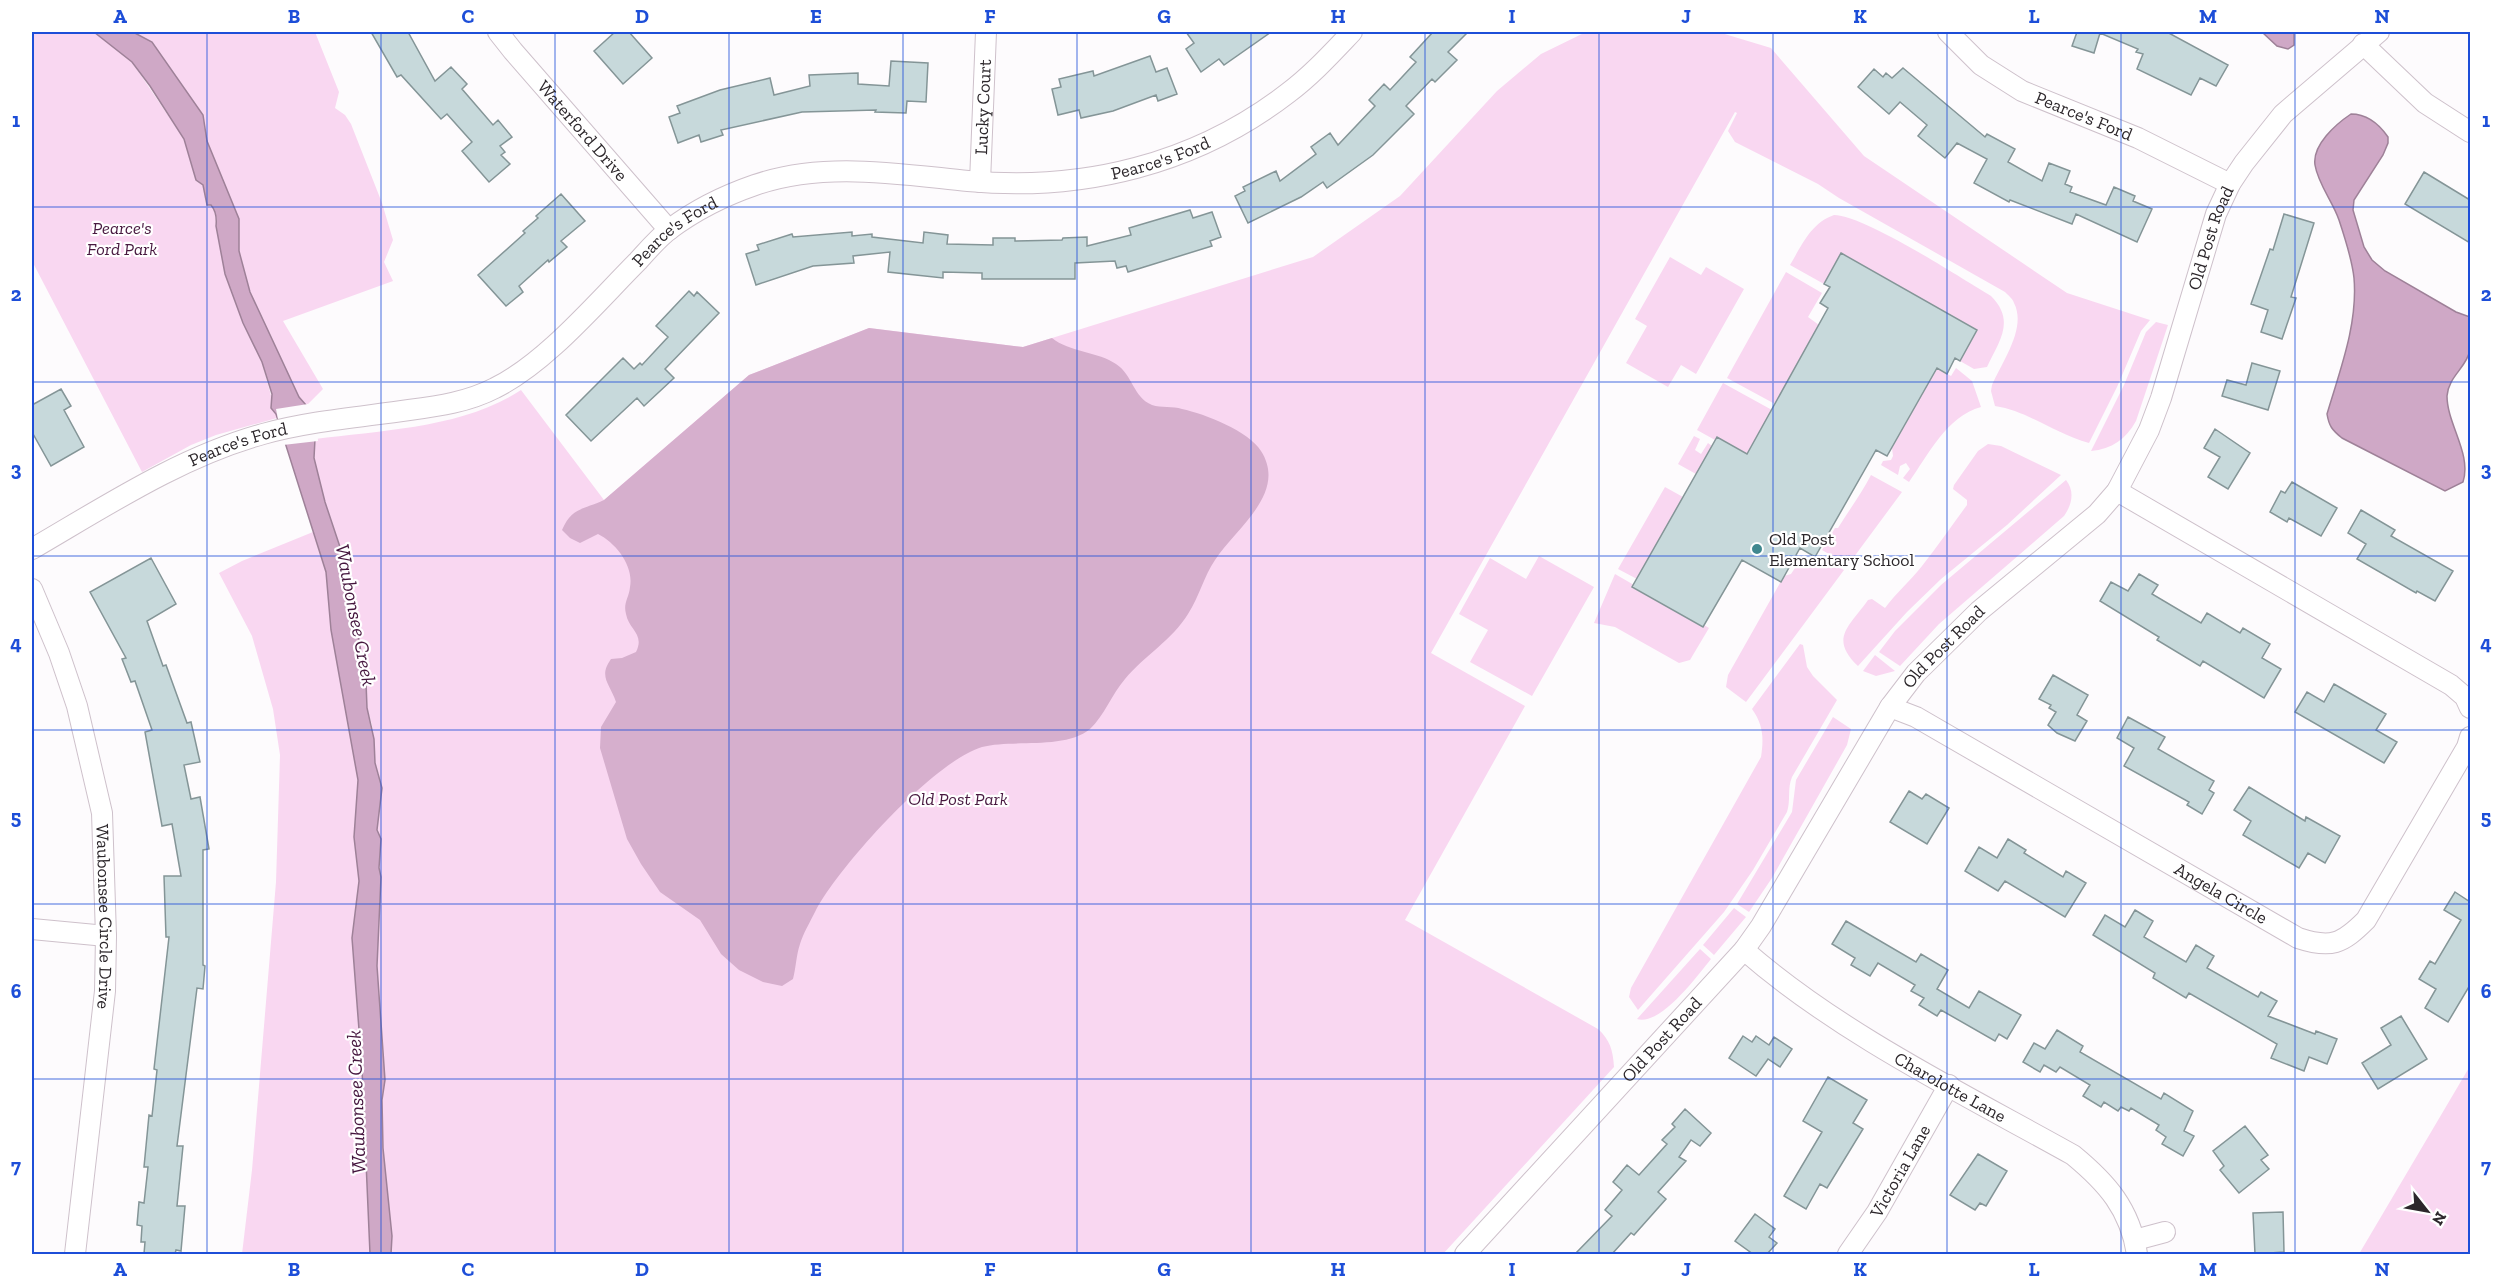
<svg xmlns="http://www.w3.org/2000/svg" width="2502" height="1286" font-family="'Zilla Slab',serif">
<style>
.green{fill:#f9d7f1}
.forest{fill:#d6afcd}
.water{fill:#cfa8c6;stroke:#9e8198;stroke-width:1.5}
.pier{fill:#fdfbfd}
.building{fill:#c7d9db;stroke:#849597;stroke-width:1.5}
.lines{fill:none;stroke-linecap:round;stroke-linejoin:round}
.street-casing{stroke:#cec1cb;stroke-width:22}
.street{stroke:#fff;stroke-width:20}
.grid{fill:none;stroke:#1d4ed8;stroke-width:1.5;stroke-opacity:0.55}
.poi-dot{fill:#40888f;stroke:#fff;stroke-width:2}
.labels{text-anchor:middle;stroke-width:4.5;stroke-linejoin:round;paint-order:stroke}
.street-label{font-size:18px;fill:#2c272b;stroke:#fff}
.park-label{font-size:18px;font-style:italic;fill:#481940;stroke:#fff}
.poi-label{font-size:18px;fill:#2c272b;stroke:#fff;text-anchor:start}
.water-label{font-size:20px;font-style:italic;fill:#44153d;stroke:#fff}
.neatline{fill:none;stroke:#1d4ed8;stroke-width:2}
.grid-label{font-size:20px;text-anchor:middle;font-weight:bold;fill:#1d4ed8}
</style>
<rect width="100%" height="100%" fill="#fdfbfd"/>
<!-- green -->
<path class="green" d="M32 32H94L132 62 184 139 196 180 203 185 206 204 211 205C216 211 217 217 216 226L225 274 243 323 262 362 277 418 216 435 191 445 142 472 32 261Z
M133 32H315L339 92 335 108 345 115 351 124 382 203 393 240 384 262 393 281 283 321 323 389 308 404H304L299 397 250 292 239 251V219L207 141 203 115 152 42Z
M1586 32H1718L1771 48 1864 156 2067 293 2150 320 2141 331 2117 387 2089 443C2056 434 2028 411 1995 406L1991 391 1992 385C2002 362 2027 328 2014 303 2013 299 2008 295 2005 292L1839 198 1818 184 1735 142 1728 131 1737 113 1735 112 1431 653 1525 706 1405 920 1598 1029C1610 1040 1613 1050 1614 1067L1443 1254H391L392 1236 383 1148 382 1100 385 1080 377 966 381 877 379 868 381 839 377 830 379 775 375 763 372 725 367 708 366 682 357 628 348 601 351 593 350 577 325 502 314 458 315 439C382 430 463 428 521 390L604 500 749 375 869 328 1023 347 1313 257 1400 196 1497 91 1541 54Z
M1834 215C1864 215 1961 278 1991 296 2016 321 1999 341 1987 367L1974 369 1960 361 1977 330 1841 254 1824 284 1790 265C1802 245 1811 223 1834 215Z
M1670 257 1701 275 1706 267 1744 289 1696 374 1681 365 1668 387 1626 363 1647 326 1635 319Z
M1786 272 1822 293 1808 317 1819 325 1775 404 1727 378Z
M2156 322 2168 325 2136 421C2126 439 2112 449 2091 451L2124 385 2146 332Z
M1937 368 1951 376 1956 368 1972 381 1981 407C1947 416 1928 455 1909 482L1903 478 1910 469 1906 463 1900 466 1898 475 1881 465 1883 461 1891 460 1893 456 1892 448Z
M1723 383 1772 410 1747 454 1717 437 1715 440 1697 430Z
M1694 436 1700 439 1695 450 1701 454 1708 443 1712 446 1696 474 1678 464Z
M1988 444 2001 446 2061 475 2007 525 1941 579 1907 612 1858 666C1829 638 1849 627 1868 600L1872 599 1885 608C1897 592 1910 581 1922 566 1938 546 1952 525 1967 505V500L1953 489 1954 485 1978 451Z
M1871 475 1902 492 1848 565 1822 550 1835 528H1838C1849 510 1862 493 1871 475Z
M2066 480C2075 491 2072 505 2064 516L1939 624 1900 666 1879 652 1895 631 1941 585Z
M1665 487 1683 497 1637 579 1618 569Z
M313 532 326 572 331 630 358 780 354 837 359 881 352 938 362 1069 372 1254H242L252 1170 276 882 280 755 273 709 252 636 219 573 242 561Z
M1539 556 1594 587 1532 696 1470 662 1488 630 1459 614 1490 558 1526 579Z
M1819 556 1844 570 1746 702 1726 687 1728 675 1784 576 1791 574 1799 562H1815Z
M1615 574 1634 585 1633 588 1703 627 1704 625 1709 628 1690 660 1679 663 1615 627 1594 623Z
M1800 644 1803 645 1807 667 1813 676 1837 700 1792 777C1787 789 1791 800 1787 812L1753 870 1724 912 1638 1010 1629 997 1631 988 1761 757C1764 738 1763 724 1752 709Z
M1875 655 1895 671 1876 676 1863 671Z
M1833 717 1851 729 1847 745 1772 878 1749 912 1737 904 1792 812 1796 780Z
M1734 908 1746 917 1714 955 1703 945Z
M1700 949 1711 959C1697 976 1661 1026 1637 1019Z
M2470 1066V1254H2359Z"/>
<!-- forest -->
<path class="forest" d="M869 328 1023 347 1052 338C1069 352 1099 352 1116 364 1133 375 1133 397 1152 405 1161 408 1173 406 1182 409 1205 414 1249 431 1261 451 1288 493 1235 529 1215 560 1204 576 1199 597 1188 614 1172 640 1144 656 1125 679 1112 694 1104 716 1090 729 1065 750 1012 739 982 747 933 762 838 867 815 912 810 922 803 934 800 944 796 956 796 968 793 979L782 986 763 982 739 970 721 954 700 920 660 892 641 864 627 839 600 748 601 727 616 702C610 684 598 677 611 659L622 658 636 652C645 634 629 630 626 614 623 603 629 598 630 587 634 566 616 543 598 534L580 543 570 538 562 530C572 507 583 510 604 500L749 375Z"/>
<!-- water -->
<path class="water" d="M94 32H133L152 42 203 115 207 141 239 219V251L250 292 299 397 313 413 315 439 314 458 325 502 350 577 351 593 348 601 357 628 366 682 367 708 374 739 375 763 382 788 377 830 381 839 379 868 381 877 377 966 385 1080 382 1100 383 1148 392 1236 391 1254H370L362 1069 352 938 359 881 354 837 358 780 331 630 326 572 276 414 271 408 272 394 262 362 243 323 225 274 216 226C217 217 216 211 211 205H207L203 185 196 180 184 139 150 86 132 62Z
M2262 32H2294V45L2288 49 2277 46Z
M2351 114C2366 114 2379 124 2388 137V143L2383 155 2354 200 2353 210 2364 247 2372 260 2385 271 2456 312 2470 317C2471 328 2472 340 2470 350 2467 367 2448 377 2447 396 2447 424 2472 454 2463 482L2445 491 2342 438C2332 430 2329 426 2327 414 2340 370 2358 324 2354 278 2352 259 2345 238 2339 220 2333 202 2318 184 2315 165 2312 145 2336 124 2351 114Z"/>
<!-- pier -->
<path class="pier" d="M308 404 316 412 318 441 283 445 276 409Z"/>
<!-- building -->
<path class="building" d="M371 32H408L435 81 451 67 467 84 462 89 493 125 498 120 512 137 500 146 505 152 501 155 510 164 489 182 462 151 472 142 447 114 441 119 401 75 397 77Z
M615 32H629L652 58 623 84 594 51Z
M1186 32H1271L1224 65 1219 59 1201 72 1186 49 1194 43Z
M1433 32H1468L1448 52 1457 60 1435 82 1432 79 1406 106 1414 114 1373 155 1327 188 1323 182 1301 197 1248 223 1235 196 1245 191 1243 187 1276 171 1280 181 1316 154 1311 147 1330 133 1338 145 1375 106 1369 100 1384 84 1390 90 1416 62 1410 57Z
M2077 32H2167L2228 65 2216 86 2200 78 2191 95 2137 69 2143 54 2136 52 2138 49 2100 33 2094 53 2072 46Z
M1150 56 1156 72 1167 68 1177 94 1158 101 1156 95 1113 111 1081 118 1079 110 1058 115 1052 89 1061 87 1059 79 1093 71 1094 76Z
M891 61 928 63 926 102 907 101 906 113 875 112 876 110 802 112 721 130 723 135 701 142 699 135 678 143 669 117 680 113 677 106 720 90 770 78 774 95 810 86 809 75 858 73V84L889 86Z
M1903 68 1985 137 1987 134 2015 149 2008 162 2042 181 2049 163 2070 171 2065 184 2072 187 2070 192 2106 205 2114 187 2135 196 2133 201 2152 209 2137 242 2076 214 2072 224 2010 200 2009 202 1974 183 1987 159 1957 143 1945 158 1918 136 1927 125 1900 102 1889 114 1858 87 1874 69 1883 77 1886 73 1892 78Z
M2424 172 2470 200V243L2405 204Z
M561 194 585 221 561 241 567 247 549 262 548 260 519 286 523 292 506 306 478 275 525 233 523 231 538 218 536 216Z
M1190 210 1193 218 1212 212 1221 237 1210 241 1212 246 1128 272 1126 266 1117 268 1115 261 1075 263V279H982V273L943 272V278L888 272 890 252 853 256 854 263 813 266 756 285 746 254 759 250 757 245 792 234 793 237 852 232V236L872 234V237L923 243 924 232 948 235 947 244 993 245V238H1015V241L1062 240 1063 238 1087 237V246L1131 235 1129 228Z
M2284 214 2314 223 2291 297 2296 298 2282 339 2261 332 2268 310 2251 304 2270 249 2273 250Z
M1841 253 1977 330 1960 361 1955 358 1947 374 1937 368 1887 456 1876 450 1815 557 1800 548 1781 582 1742 560 1703 627 1632 587 1717 437 1747 454 1828 308 1820 303 1830 287 1824 284Z
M689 291 694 296 697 292 719 313 665 369 674 378 644 406 637 398 591 441 566 415 623 358 634 369 640 363 642 365 668 337 656 326Z
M2252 363 2280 371 2268 410 2222 396 2227 380 2246 385Z
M61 389 71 406 64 410 84 447 51 466 32 432V405Z
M2215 429 2250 453 2228 489 2208 477 2220 457 2204 448Z
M2292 482 2337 508 2321 536 2289 518 2287 522 2270 512 2281 491 2285 493Z
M2361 510 2395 530 2391 536 2453 571 2435 601 2417 591 2416 593 2357 559 2366 544 2348 533Z
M151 558 176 604 147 621 163 666 166 665 187 723 191 722 200 762 184 765 191 799 200 797 209 849 203 850V965L205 966 203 989 197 988 177 1146H183L177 1206H185L181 1251 176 1250 175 1254H144L145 1242H141L142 1226 137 1225 139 1202 144 1203 148 1167H144L149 1115 152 1116 157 1070 154 1069 169 937H166L164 876H181L172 824 162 826 145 732 152 730 135 681 131 682 122 659 126 658 90 592Z
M2139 574 2158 585 2152 594 2201 623 2207 613 2240 633 2243 628 2270 644 2262 658 2281 669 2264 698 2203 661 2200 666 2157 640 2159 637 2100 601 2111 582 2128 591Z
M2053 675 2088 695 2077 715 2087 721 2075 741 2057 733 2048 725 2056 712 2049 708 2051 705 2039 699Z
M2334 684 2386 714 2376 730 2397 742 2384 763 2295 712 2307 692 2324 702Z
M2128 717 2165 737 2158 749 2214 781 2209 790 2214 793 2202 814 2187 805 2189 802 2124 766 2134 748 2117 738Z
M2249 787 2305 821 2306 817 2340 836 2325 863 2308 853 2299 868 2243 835 2251 821 2234 810Z
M1909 791 1922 799 1926 794 1949 808 1927 844 1890 822Z
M2008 839 2026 850 2024 853 2063 877 2066 871 2086 883 2065 917 2005 881 1998 891 1965 871 1979 847 1997 858Z
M2455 892 2470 902V985L2448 1022 2425 1008 2436 989 2419 979 2430 961 2435 964 2461 920 2444 910Z
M2135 910 2153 921 2144 937 2186 962 2196 945 2214 956 2207 968 2258 997 2261 992 2277 1001 2268 1016 2315 1034 2316 1031 2337 1039 2327 1064 2309 1057 2304 1071 2271 1058 2277 1044 2189 993 2186 998 2153 978 2155 973 2093 935 2105 915 2125 927Z
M1846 921 1916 962 1921 954 1948 970 1937 989 1969 1008 1979 991 2021 1015 2007 1039 1999 1034 1995 1041 1941 1010 1937 1016 1919 1005 1924 998 1911 991 1915 985 1878 963 1870 976 1851 965 1855 958 1832 944Z
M2401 1016 2427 1059 2378 1089 2362 1063 2391 1045 2381 1028Z
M2057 1030 2083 1046 2080 1052 2161 1099 2164 1093 2193 1111 2184 1131 2194 1136 2183 1156 2162 1144 2166 1137 2156 1130 2159 1125 2131 1108 2129 1111 2121 1107 2118 1111 2104 1102 2101 1107 2083 1096 2090 1085 2060 1067 2056 1072 2044 1065 2040 1072 2023 1062 2034 1043 2045 1049Z
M1743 1036 1752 1042 1756 1036 1769 1045 1774 1037 1792 1049 1780 1067 1768 1059 1756 1076 1729 1058Z
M1828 1077 1867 1100 1853 1123 1863 1129 1827 1188 1820 1184 1806 1209 1784 1196 1822 1132 1803 1121Z
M1685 1109 1711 1133 1700 1146 1691 1140 1679 1157 1686 1161 1658 1192 1666 1199 1634 1235 1631 1233 1612 1254H1575L1612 1216 1605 1210 1622 1190 1613 1182 1627 1165 1639 1175 1667 1144 1662 1140 1675 1127 1672 1124Z
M2245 1126 2268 1155 2261 1160 2269 1169 2239 1193 2220 1170 2224 1166 2213 1151Z
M1978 1154 2007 1171 1986 1206 1980 1203 1975 1210 1950 1195Z
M2283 1212 2284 1252 2255 1254 2253 1213Z
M1755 1214 1775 1229 1769 1237 1777 1243 1767 1254H1753L1735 1241Z"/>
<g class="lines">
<defs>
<g id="street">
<path id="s1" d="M498 32 513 51 669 230"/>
<path id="s2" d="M1948 32 1981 65 2022 91 2138 138 2230 184"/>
<path d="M2363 44 2425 103 2470 132"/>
<path id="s3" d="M980 182 986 32"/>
<path d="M2117 491 2451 685 2465 697 2470 708"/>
<path id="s4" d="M32 549C106 506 180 457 263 434 310 421 361 417 409 410 439 406 468 402 495 388 546 363 597 302 638 261 648 250 658 238 670 229 694 211 726 195 755 185 823 161 898 174 968 181 1083 192 1196 164 1288 93 1312 75 1332 53 1352 32"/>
<path id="s5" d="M32 589 59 653 77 706 102 813 106 936 105 991 75 1254"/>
<path id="s6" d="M1890 707 1916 717 2298 938C2331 949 2342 944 2366 920L2467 747 2470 737"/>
<path d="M32 929 106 936"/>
<path id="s7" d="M1744 950C1839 1033 1962 1093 2073 1155 2107 1183 2130 1209 2137 1254"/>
<path d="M2135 1240 2165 1232"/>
<path id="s8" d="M1465 1254 1744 950 1761 926 1890 707 1916 673 1979 611 2097 514 2117 491 2149 430 2161 398 2216 214 2230 184 2244 163 2283 114 2379 32"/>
<path id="s9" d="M1848 1254 1877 1212 1949 1085"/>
</g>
</defs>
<!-- street casing -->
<use href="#street" class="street-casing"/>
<!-- street -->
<use href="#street" class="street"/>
</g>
<!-- grid -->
<path class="grid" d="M207 32V1254M381 32V1254M555 32V1254M729 32V1254M903 32V1254M1077 32V1254M1251 32V1254M1425 32V1254M1599 32V1254M1773 32V1254M1947 32V1254M2121 32V1254M2295 32V1254M32 207H2470M32 382H2470M32 556H2470M32 730H2470M32 904H2470M32 1079H2470"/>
<!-- markers -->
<circle class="poi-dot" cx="1757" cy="549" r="6"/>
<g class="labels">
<!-- street labels -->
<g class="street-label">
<text dy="6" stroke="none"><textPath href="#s3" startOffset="75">Lucky Court</textPath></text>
<text dy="6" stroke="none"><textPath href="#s2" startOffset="162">Pearce's Ford</textPath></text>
<text dy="6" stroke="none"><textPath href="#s1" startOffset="130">Waterford Drive</textPath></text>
<text dy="6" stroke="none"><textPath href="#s4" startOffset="1240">Pearce's Ford</textPath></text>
<text dy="6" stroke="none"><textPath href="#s4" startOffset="736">Pearce's Ford</textPath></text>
<text dy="6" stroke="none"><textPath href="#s8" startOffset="1281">Old Post Road</textPath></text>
<text dy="6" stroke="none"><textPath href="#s4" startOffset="232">Pearce's Ford</textPath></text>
<text dy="6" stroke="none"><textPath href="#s8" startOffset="777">Old Post Road</textPath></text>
<text dy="6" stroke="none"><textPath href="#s6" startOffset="380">Angela Circle</textPath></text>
<text dy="6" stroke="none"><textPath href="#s5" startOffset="339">Waubonsee Circle Drive</textPath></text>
<text dy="6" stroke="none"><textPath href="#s8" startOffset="291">Old Post Road</textPath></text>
<text dy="6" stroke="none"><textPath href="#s7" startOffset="248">Charolotte Lane</textPath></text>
<text dy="6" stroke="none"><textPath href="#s9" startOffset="98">Victoria Lane</textPath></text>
</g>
<!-- park labels -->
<g class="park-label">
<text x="122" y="234">Pearce's<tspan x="122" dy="21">Ford Park</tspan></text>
<text x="958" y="805">Old Post Park</text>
</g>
<!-- poi labels -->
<g class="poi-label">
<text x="1769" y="545">Old Post<tspan x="1769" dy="21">Elementary School</tspan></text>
</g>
<!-- water labels -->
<g class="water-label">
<text transform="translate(356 615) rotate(79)" y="7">Waubonsee Creek</text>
<text transform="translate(356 1102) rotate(-92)" y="7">Waubonsee Creek</text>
</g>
</g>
<!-- border -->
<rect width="2502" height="1286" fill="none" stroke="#ffffff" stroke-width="66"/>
<!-- north arrow -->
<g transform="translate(2427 1211) rotate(121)" stroke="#ffffff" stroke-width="4.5" paint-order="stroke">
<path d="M0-4.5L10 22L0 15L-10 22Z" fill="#2c272b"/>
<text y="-9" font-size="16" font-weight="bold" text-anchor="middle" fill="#2c272b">N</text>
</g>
<rect x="33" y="33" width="2436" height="1220" class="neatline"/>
<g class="grid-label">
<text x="120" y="23">A</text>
<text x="294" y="23">B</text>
<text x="468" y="23">C</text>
<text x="642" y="23">D</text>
<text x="816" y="23">E</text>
<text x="990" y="23">F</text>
<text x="1164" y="23">G</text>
<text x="1338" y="23">H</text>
<text x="1512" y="23">I</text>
<text x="1686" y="23">J</text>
<text x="1860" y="23">K</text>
<text x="2034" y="23">L</text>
<text x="2208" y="23">M</text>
<text x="2382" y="23">N</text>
<text x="16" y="127">1</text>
<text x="2486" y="127">1</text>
<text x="16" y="301">2</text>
<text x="2486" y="301">2</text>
<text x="16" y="476">3</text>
<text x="2486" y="476">3</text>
<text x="16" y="650">4</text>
<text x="2486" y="650">4</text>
<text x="16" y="824">5</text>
<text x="2486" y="824">5</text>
<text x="16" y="998">6</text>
<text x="2486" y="998">6</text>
<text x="16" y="1173">7</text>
<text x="2486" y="1173">7</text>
<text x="120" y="1276">A</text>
<text x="294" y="1276">B</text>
<text x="468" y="1276">C</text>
<text x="642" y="1276">D</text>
<text x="816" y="1276">E</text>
<text x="990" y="1276">F</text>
<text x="1164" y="1276">G</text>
<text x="1338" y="1276">H</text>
<text x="1512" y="1276">I</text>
<text x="1686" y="1276">J</text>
<text x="1860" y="1276">K</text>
<text x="2034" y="1276">L</text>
<text x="2208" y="1276">M</text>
<text x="2382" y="1276">N</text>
</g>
</svg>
